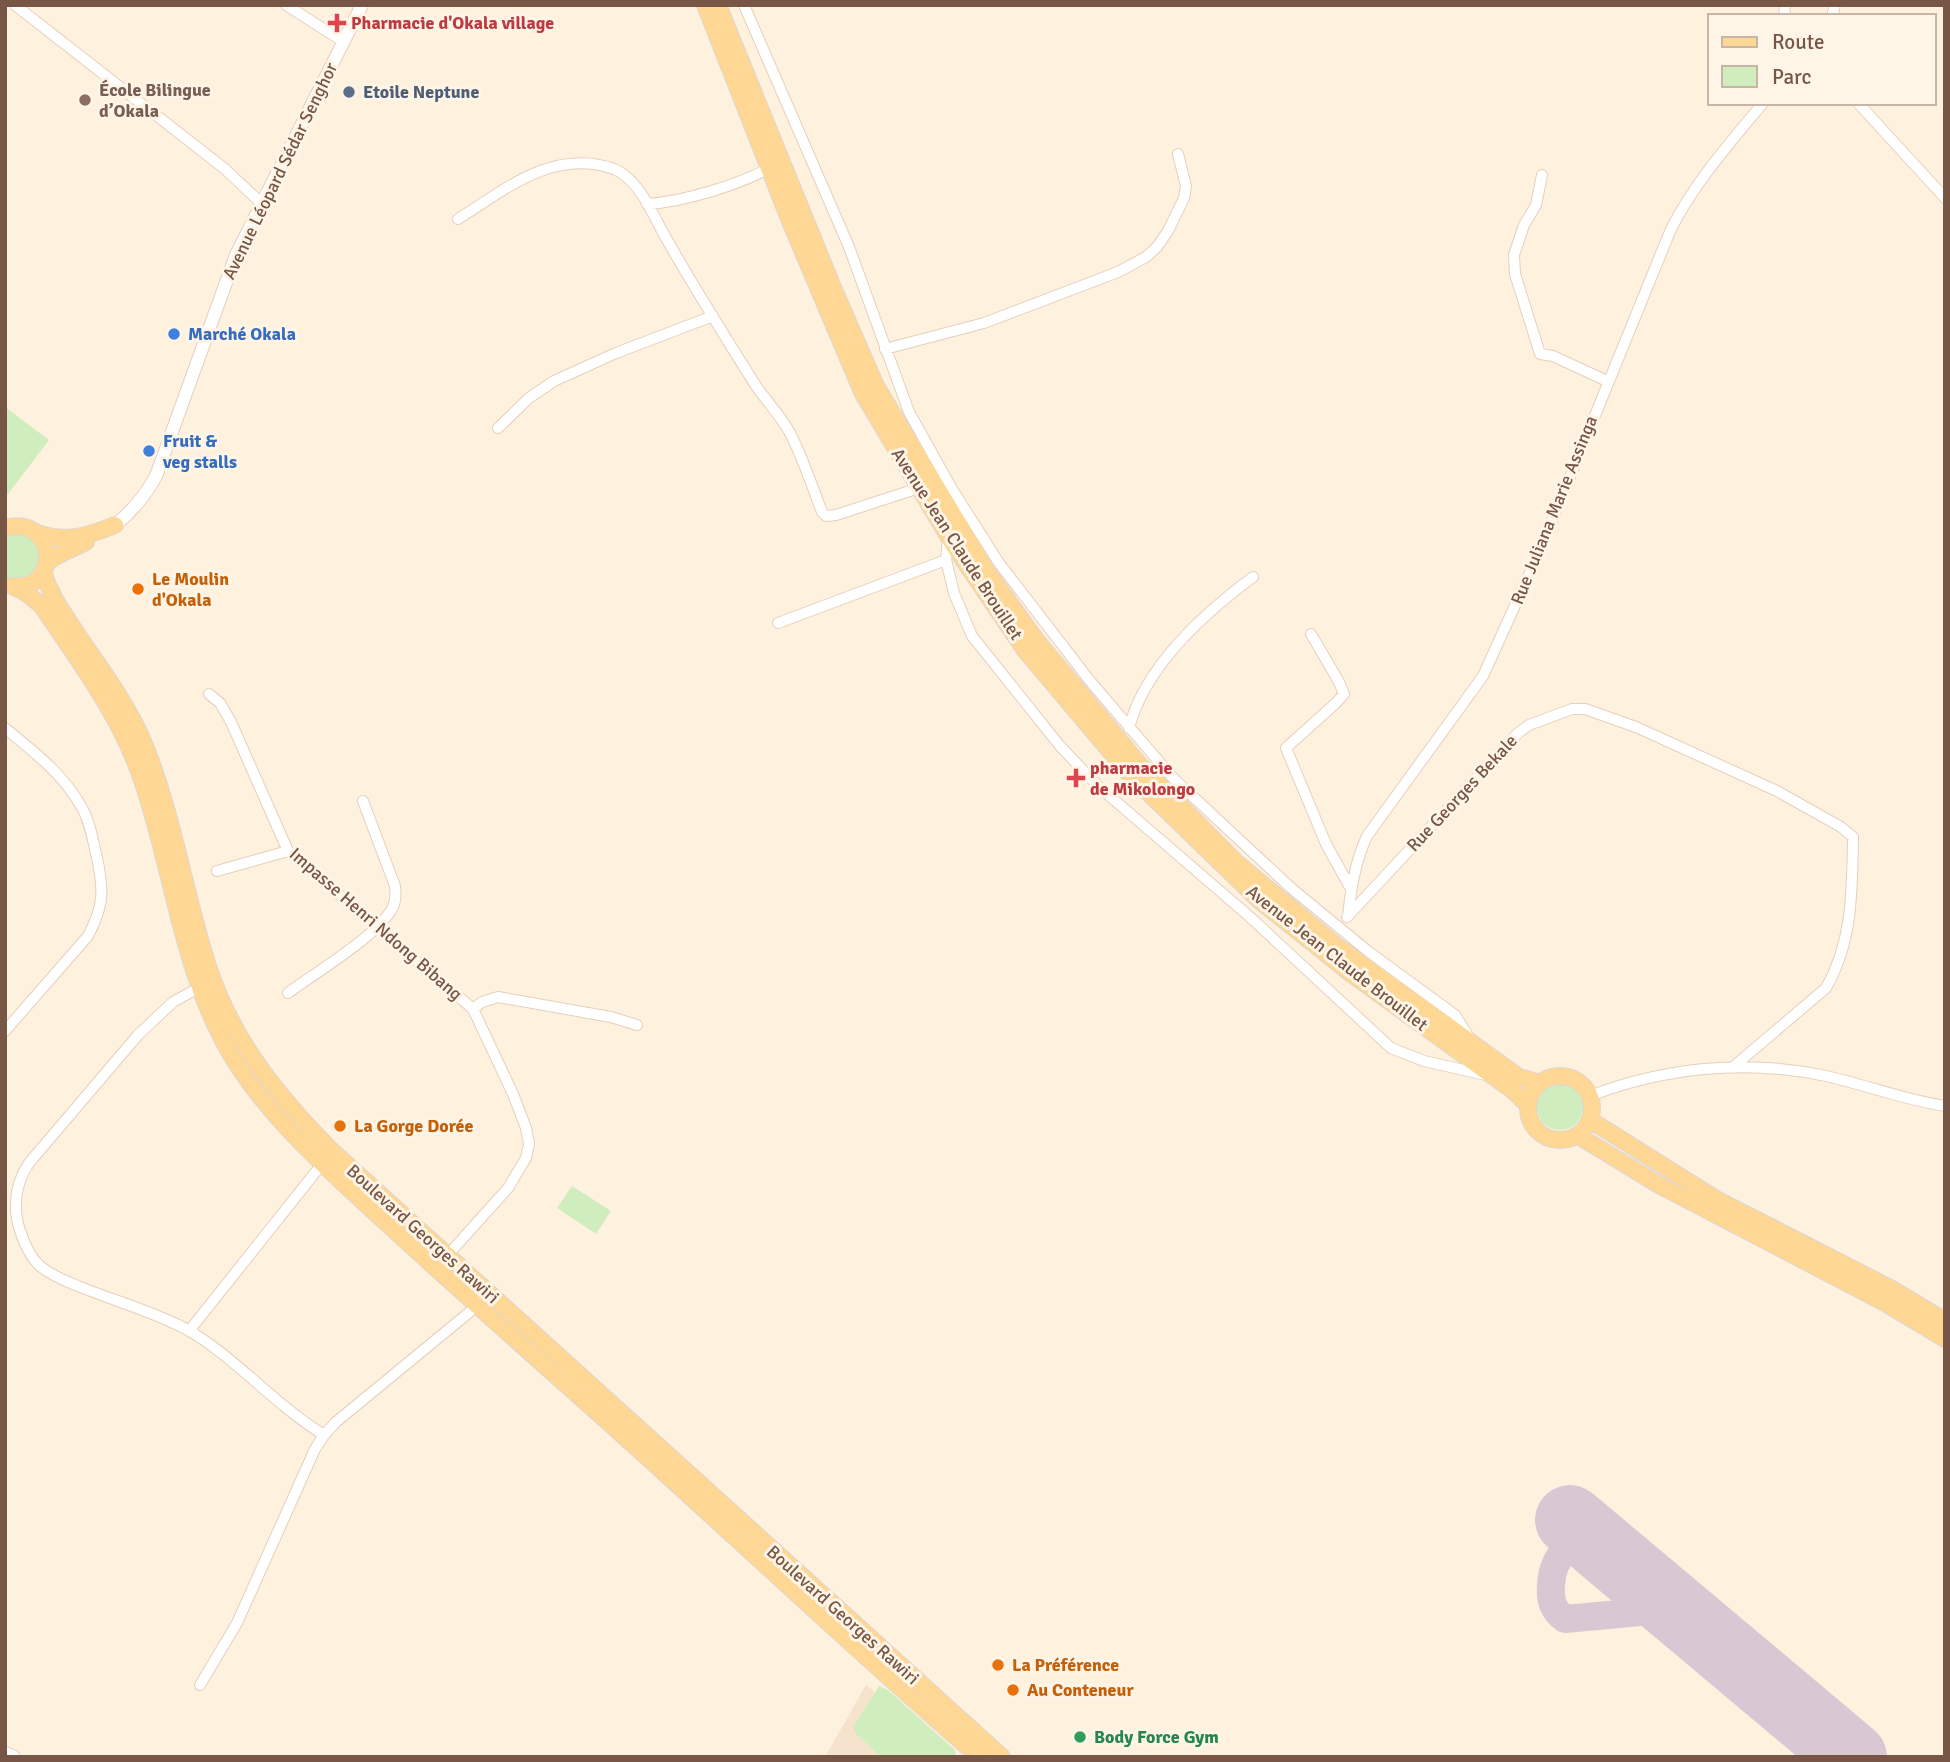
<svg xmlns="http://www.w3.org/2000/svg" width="1950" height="1762" font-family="Signika,sans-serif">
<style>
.residential{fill:#f6e3cd}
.green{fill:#d0edbd}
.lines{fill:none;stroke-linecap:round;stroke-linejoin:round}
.taxiway{stroke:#d9c8d4;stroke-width:28}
.runway{stroke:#d9c8d4;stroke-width:70}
.minor-casing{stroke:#e5cfbd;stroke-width:12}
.tertiary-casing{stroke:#e5cfbd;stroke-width:14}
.secondary-casing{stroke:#ebd0ba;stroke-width:16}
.primary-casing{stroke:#ded6d2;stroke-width:18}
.minor{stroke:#fff;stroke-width:10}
.tertiary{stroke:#fff;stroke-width:12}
.secondary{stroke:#fff;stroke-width:14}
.primary{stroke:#ffd795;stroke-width:16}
.health-dot{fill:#e0444e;stroke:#fff5e7;stroke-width:2.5}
.service-dot{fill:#5c6f8a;stroke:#fff5e7;stroke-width:2.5}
.education-dot{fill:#8d6e63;stroke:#fff5e7;stroke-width:2.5}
.shop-dot{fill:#3f7fe0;stroke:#fff5e7;stroke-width:2.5}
.food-dot{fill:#e8710a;stroke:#fff5e7;stroke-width:2.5}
.leisure-dot{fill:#2e9e5b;stroke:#fff5e7;stroke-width:2.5}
.labels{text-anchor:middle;stroke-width:6;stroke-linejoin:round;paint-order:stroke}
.health-label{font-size:18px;font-weight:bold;fill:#be3a42;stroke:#fff5e7;text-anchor:start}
.education-label{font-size:18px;font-weight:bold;fill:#785e54;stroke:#fff5e7;text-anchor:start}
.service-label{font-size:18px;font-weight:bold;fill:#4e5e75;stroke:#fff5e7;text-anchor:start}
.street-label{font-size:18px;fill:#775645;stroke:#fff5e7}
.shop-label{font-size:18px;font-weight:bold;fill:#366cbe;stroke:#fff5e7;text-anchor:start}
.food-label{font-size:18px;font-weight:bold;fill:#c56008;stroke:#fff5e7;text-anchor:start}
.leisure-label{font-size:18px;font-weight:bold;fill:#27864d;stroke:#fff5e7;text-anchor:start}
</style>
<rect width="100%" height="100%" fill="#fef2df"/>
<!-- residential -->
<path class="residential" d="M866 1685 875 1692 863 1711 857 1735 881 1757H825Z"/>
<!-- green -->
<path class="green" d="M5 407 49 440 5 498Z
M19 533 33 538 42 557 33 576 8 580 5 578V536Z
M1537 1107a23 23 0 1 1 46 0a23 23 0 1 1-46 0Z
M572 1186 611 1211 596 1234 557 1208Z
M879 1686 888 1690 955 1750 956 1757H881L857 1735 853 1727Z"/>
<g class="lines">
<!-- taxiway -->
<path class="taxiway" d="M1653 1589C1647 1516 1553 1520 1551 1586 1550 1601 1553 1610 1565 1619L1662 1610 1699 1628"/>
<!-- runway -->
<path class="runway" d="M1570 1520 1852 1757"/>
<defs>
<path id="minor" d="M15 5 225 169 261 203
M286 5 344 42
M744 5 849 247 909 412 952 489 999 563 1090 681 1173 778 1291 888 1369 952 1455 1015 1470 1039
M1784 16 1785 5
M1832 16 1835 5
M1858 103 1945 198
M1542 175 1536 205 1524 225 1514 255 1515 274 1540 354 1553 356 1607 381
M647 204C682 202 739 185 769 168
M458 219C506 189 553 148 614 169 637 178 651 210 662 231 691 283 724 335 756 386 767 402 781 416 790 433 803 458 812 486 822 512L826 516 836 515 919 488
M885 349 984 323 1118 272 1146 257 1157 247 1168 231 1184 198 1186 186 1178 154
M498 428 529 398 554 381 616 353 713 316
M948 537 946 560 954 593 972 636 1060 746 1098 786 1250 917 1391 1048 1424 1061 1486 1075
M778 623 946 560
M1311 634 1339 682 1344 694 1336 703 1286 748 1326 844 1351 889
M209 694 220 703 231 722 288 851 473 1009 513 1094 526 1128 529 1144 526 1158 508 1188 447 1256
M5 728C33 751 63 774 81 806 90 821 93 841 97 858 104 891 104 906 88 936L5 1031
M1129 728C1145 666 1203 614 1253 577
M217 871 288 851
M1348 916C1351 889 1355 862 1367 836L1483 676 1541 548 1671 229C1695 182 1729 144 1763 103
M1347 917 1518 733 1529 725 1572 709H1585L1636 727 1777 791 1841 827 1853 837C1852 890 1853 941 1826 988L1733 1067
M200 987 173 1002 138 1035 29 1163C17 1181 13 1202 18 1224 22 1238 29 1256 40 1266 51 1275 65 1281 78 1286 114 1301 153 1311 188 1330 236 1358 275 1405 324 1435
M288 993C315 973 379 935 393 907 396 900 396 894 395 886L363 801
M473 1009 482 1002 498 997 611 1017 637 1025
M1590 1096C1665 1067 1748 1059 1826 1076 1866 1085 1905 1100 1945 1106
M189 1331 322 1164
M200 1685 237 1623 315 1449 324 1435 336 1422 477 1306"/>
<path id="tertiary" d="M115 525C133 511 145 496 156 476L236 255 362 5"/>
<path id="secondary" d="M5 1754 13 1757"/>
<path id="primary" d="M705 5 789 219 863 394 954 546 1024 649 1130 775 1260 901 1350 973 1512 1090 1527 1104
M718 5 832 285 876 386 990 576 1037 641 1140 765 1237 863 1334 944 1519 1077 1540 1083
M5 528C56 514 63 591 12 586
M37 533C66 543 88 536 115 525
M46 564 53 558 86 542
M43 572C51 597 65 615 79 637 102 670 127 704 143 741 173 813 184 892 208 966 232 1040 277 1095 331 1150L1002 1757
M14 587 26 593 41 605C79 661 122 718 143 783 174 875 182 974 233 1058 272 1121 329 1170 383 1220 445 1277 508 1333 571 1389 708 1510 840 1637 979 1757
M1528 1108a32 32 0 1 1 64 0a32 32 0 1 1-64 0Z
M1590 1120 1716 1199 1892 1289 1945 1321
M1577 1135 1659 1185 1885 1303 1945 1339"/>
</defs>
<!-- minor casing -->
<use href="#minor" class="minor-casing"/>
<!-- tertiary casing -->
<use href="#tertiary" class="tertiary-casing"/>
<!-- secondary casing -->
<use href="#secondary" class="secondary-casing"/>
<!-- primary casing -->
<use href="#primary" class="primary-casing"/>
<!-- minor -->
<use href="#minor" class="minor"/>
<!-- tertiary -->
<use href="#tertiary" class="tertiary"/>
<!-- secondary -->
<use href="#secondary" class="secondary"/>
<!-- primary -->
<use href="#primary" class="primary"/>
</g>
<!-- markers -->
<g class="health-dot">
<path d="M333.5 12.5h7v7h7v7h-7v7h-7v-7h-7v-7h7z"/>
<path d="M1072.5 767.5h7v7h7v7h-7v7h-7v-7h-7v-7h7z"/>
</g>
<circle class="service-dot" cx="349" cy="92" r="7"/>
<circle class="education-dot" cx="85" cy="100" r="7"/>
<g class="shop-dot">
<circle cx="174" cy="334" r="7"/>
<circle cx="149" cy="451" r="7"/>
</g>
<g class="food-dot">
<circle cx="138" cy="589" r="7"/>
<circle cx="340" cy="1126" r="7"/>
<circle cx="998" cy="1665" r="7"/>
<circle cx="1013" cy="1690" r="7"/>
</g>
<circle class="leisure-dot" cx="1080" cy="1737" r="7"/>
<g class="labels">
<!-- health labels -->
<g class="health-label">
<text x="351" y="29">Pharmacie d'Okala village</text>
<text x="1090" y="774">pharmacie<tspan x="1090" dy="21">de Mikolongo</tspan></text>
</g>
<!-- education labels -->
<g class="education-label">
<text x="99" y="96">École Bilingue<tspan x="99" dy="21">d’Okala</tspan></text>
</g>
<!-- service labels -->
<g class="service-label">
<text x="363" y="98">Etoile Neptune</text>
</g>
<!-- street labels -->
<g class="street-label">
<text transform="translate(280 171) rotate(-64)" y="6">Avenue Léopard Sédar Senghor</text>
<text transform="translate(1554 510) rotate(-68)" y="6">Rue Juliana Marie Assinga</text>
<text transform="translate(957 544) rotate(57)" y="6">Avenue Jean Claude Brouillet</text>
<text transform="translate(1462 793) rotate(-47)" y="6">Rue Georges Bekale</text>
<text transform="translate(376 924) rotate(41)" y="6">Impasse Henri Ndong Bibang</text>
<text transform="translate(1337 958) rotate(38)" y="6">Avenue Jean Claude Brouillet</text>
<text transform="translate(423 1234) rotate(42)" y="6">Boulevard Georges Rawiri</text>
<text transform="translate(843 1615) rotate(42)" y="6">Boulevard Georges Rawiri</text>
</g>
<!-- shop labels -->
<g class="shop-label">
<text x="188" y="340">Marché Okala</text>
<text x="163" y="447">Fruit &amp;<tspan x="163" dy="21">veg stalls</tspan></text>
</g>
<!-- food labels -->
<g class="food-label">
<text x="152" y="585">Le Moulin<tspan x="152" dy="21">d'Okala</tspan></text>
<text x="354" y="1132">La Gorge Dorée</text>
<text x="1012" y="1671">La Préférence</text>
<text x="1027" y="1696">Au Conteneur</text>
</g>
<!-- leisure labels -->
<g class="leisure-label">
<text x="1094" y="1743">Body Force Gym</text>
</g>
</g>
<!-- border -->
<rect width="1950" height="1762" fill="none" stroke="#775645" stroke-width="14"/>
<!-- legend -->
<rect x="1708" y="14" width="228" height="91" fill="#fff5e7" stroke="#c9b5a6" stroke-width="2"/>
<rect x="1722" y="37" width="35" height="10" fill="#ffd795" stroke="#c9b5a6" stroke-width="2"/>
<text x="1772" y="49" font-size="21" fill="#775645">Route</text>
<rect x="1722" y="66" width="35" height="21" fill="#d0edbd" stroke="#c9b5a6" stroke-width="2"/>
<text x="1772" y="84" font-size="21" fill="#775645">Parc</text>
</svg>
